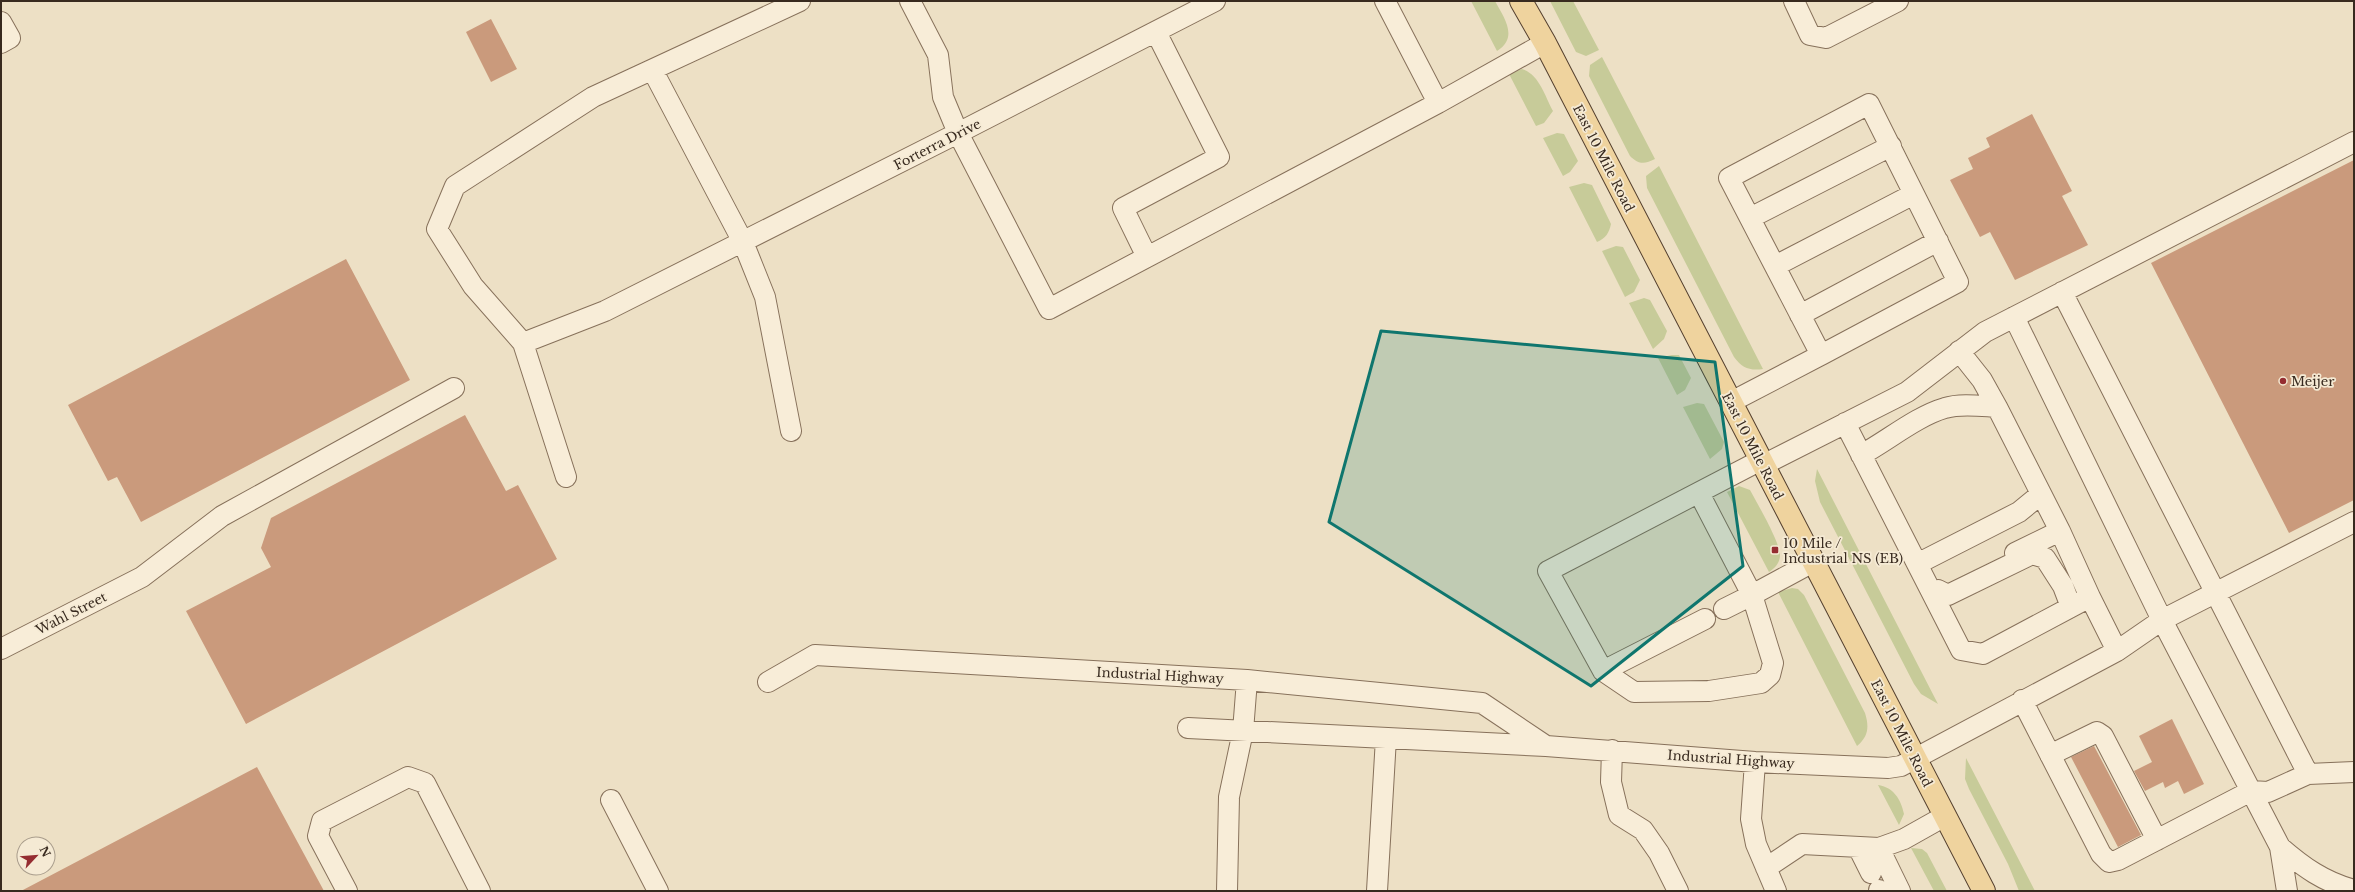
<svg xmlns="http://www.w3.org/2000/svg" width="2355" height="892" font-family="'Libre Baskerville',serif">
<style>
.green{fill:#c7cb99}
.building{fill:#ca9a7c}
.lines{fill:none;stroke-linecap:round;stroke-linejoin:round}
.minor-casing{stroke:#87715b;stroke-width:22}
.major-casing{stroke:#55402f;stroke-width:24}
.minor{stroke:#f8edd8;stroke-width:20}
.major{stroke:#efd39e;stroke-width:22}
.marked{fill:#0f766e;fill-opacity:0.2;stroke:#0f766e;stroke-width:3;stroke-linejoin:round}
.poi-dot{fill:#952d31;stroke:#f5ead4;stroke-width:1.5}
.labels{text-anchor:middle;stroke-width:3.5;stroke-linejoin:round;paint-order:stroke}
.street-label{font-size:13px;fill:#382a1f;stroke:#f5ead4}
.poi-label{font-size:13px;fill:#382a1f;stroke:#f5ead4;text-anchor:start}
</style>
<rect width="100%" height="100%" fill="#ede0c5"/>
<!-- green -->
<path class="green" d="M1471 1H1495C1504 18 1519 37 1497 51Z
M1550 1H1573L1599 50 1586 56 1576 52Z
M1602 57 1655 159C1645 164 1639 165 1630 156L1589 76 1590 65Z
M1522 69C1539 74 1545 96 1553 111L1544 123 1536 126 1509 74Z
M1557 133 1564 134 1578 161 1570 172 1563 176 1543 138Z
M1659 166 1763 369C1750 371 1742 368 1734 357L1647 188 1646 176Z
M1584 183 1592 185 1611 224C1609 233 1606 238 1597 242L1569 187Z
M1616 246 1623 247 1640 280 1634 292 1625 297 1602 251Z
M1644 298 1650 300 1667 331 1664 339 1653 349 1629 303Z
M1672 355H1679L1691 378 1685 390 1677 395 1658 358Z
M1697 403 1704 404 1724 442 1722 449 1710 459 1683 407Z
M1817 469 1938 704 1921 694 1914 684 1820 502 1815 481Z
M1739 486 1750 490C1757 503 1780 542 1780 555 1780 563 1775 568 1769 572L1727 492Z
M1792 588 1798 589 1804 595 1865 713C1869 726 1869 736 1857 746L1778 592Z
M1966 758 2035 891H2019L2008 864 1969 789 1965 779Z
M1878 785C1893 787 1901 799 1904 814L1899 825Z
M1911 848 1922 849 1927 853 1947 891H1934Z"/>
<!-- building -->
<path class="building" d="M491 19 517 69 491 82 466 32Z
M2032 114 2072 191 2062 196 2088 245 2015 280 1990 232 1980 237 1950 180 1973 169 1968 158 1990 147 1986 138Z
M2354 160V500L2289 533 2151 263Z
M346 259 410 380 141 522 117 477 108 481 68 405Z
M465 415 506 491 518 485 557 559 246 724 186 611 271 567 261 548 271 518Z
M2172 719 2204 784 2184 794 2178 781 2165 788 2163 782 2145 791 2134 771 2152 762 2139 736Z
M2094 746 2141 835 2118 847 2071 757Z
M257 767 324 891H21Z"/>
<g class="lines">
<defs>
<path id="minor" d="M800 1 593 97 455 186 437 229 473 286 523 343 605 311 958 133 1215 1
M910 1 938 55 943 97 958 133 1049 309 1438 103 1545 43
M1385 1 1438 103
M1794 1 1810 35 1826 38 1898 1
M1 22 10 38 1 43
M653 71 743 242 765 297 791 431
M1869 104 1958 282 1821 355 1729 178Z
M1750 218 1891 146
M1147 257 1123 208 1219 157 1156 32
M1775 266 1914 194
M2062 292 2308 774 2354 772
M1800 315 1938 241
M2014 317 2162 620 2280 847 2287 891
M523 343 566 477
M1959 351 1982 380 1997 407 2060 531 2090 597
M1731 402 1821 355
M1845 423 1961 650 1983 654 2090 597 2117 651
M1861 455C1887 441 1917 416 1945 408 1960 403 1981 406 1997 407
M1763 465 1907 392 1985 332 2354 142
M1699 493 1752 595 1724 609
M2015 553 2060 531
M1917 564 2019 512 2041 494
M1938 590 1948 595 2032 554 2045 558 2063 586 2071 607
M1705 619 1603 671 1548 571 1761 460
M1 649 142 577 222 516 454 388
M1603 671 1634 692 1709 691 1761 683 1770 675 1773 663 1752 595 1813 562
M768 682 815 655 1247 680 1482 703 1546 746
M2022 700 2101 854 2109 862 2118 860 2251 791 2268 792 2308 774
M1188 728 1546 746 1755 762 1888 768 1901 766 2117 651 2162 620 2354 522
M1612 750 1611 782 1619 815 1643 830 1659 853 1678 891
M2050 755 2097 732 2103 736 2157 840
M1755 762 1751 819 1756 844 1776 891
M611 800 658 891
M1858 847 1871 873
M2280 847C2303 867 2324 882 2354 890
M1879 848 1900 891
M1766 868 1802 844 1879 848 1904 839 1945 816
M1879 890V891
M347 891 318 836 322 821 408 777 425 783 480 891
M1227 891 1229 797 1243 731 1247 680
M1377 891 1386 738"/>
<path id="major" d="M1521 1 1545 43 1984 891"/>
</defs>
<!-- minor casing -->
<use href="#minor" class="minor-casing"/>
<!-- major casing -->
<use href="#major" class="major-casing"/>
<!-- minor -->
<use href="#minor" class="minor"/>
<!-- major -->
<use href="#major" class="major"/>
</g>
<!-- marked area -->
<path class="marked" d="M1381 331 1715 362 1743 566 1591 686 1329 522Z"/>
<!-- markers -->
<g class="poi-dot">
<circle cx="2283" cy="381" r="4"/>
<rect x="1771" y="546" width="8" height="8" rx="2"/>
</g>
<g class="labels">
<!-- street labels -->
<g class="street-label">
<text transform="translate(937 144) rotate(-27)" y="5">Forterra Drive</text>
<text transform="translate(1604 158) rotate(63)" y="5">East 10 Mile Road</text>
<text transform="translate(1753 446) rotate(63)" y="5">East 10 Mile Road</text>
<text transform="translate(71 613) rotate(-27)" y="5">Wahl Street</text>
<text transform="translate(1160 675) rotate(3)" y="5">Industrial Highway</text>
<text transform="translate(1902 733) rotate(63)" y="5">East 10 Mile Road</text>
<text transform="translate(1731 759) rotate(4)" y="5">Industrial Highway</text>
</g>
<!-- poi labels -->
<g class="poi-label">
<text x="2291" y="386">Meijer</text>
<text x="1783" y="548">10 Mile /<tspan x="1783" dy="15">Industrial NS (EB)</tspan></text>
</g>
</g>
<!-- border -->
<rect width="2355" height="892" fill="none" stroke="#382a1f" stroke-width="4"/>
<!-- north arrow -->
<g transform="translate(36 856) rotate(64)"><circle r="19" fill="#f5ead4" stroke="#a99d8c"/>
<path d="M0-3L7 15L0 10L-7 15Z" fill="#952d31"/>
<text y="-6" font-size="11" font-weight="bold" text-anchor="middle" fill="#382a1f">N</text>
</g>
</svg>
